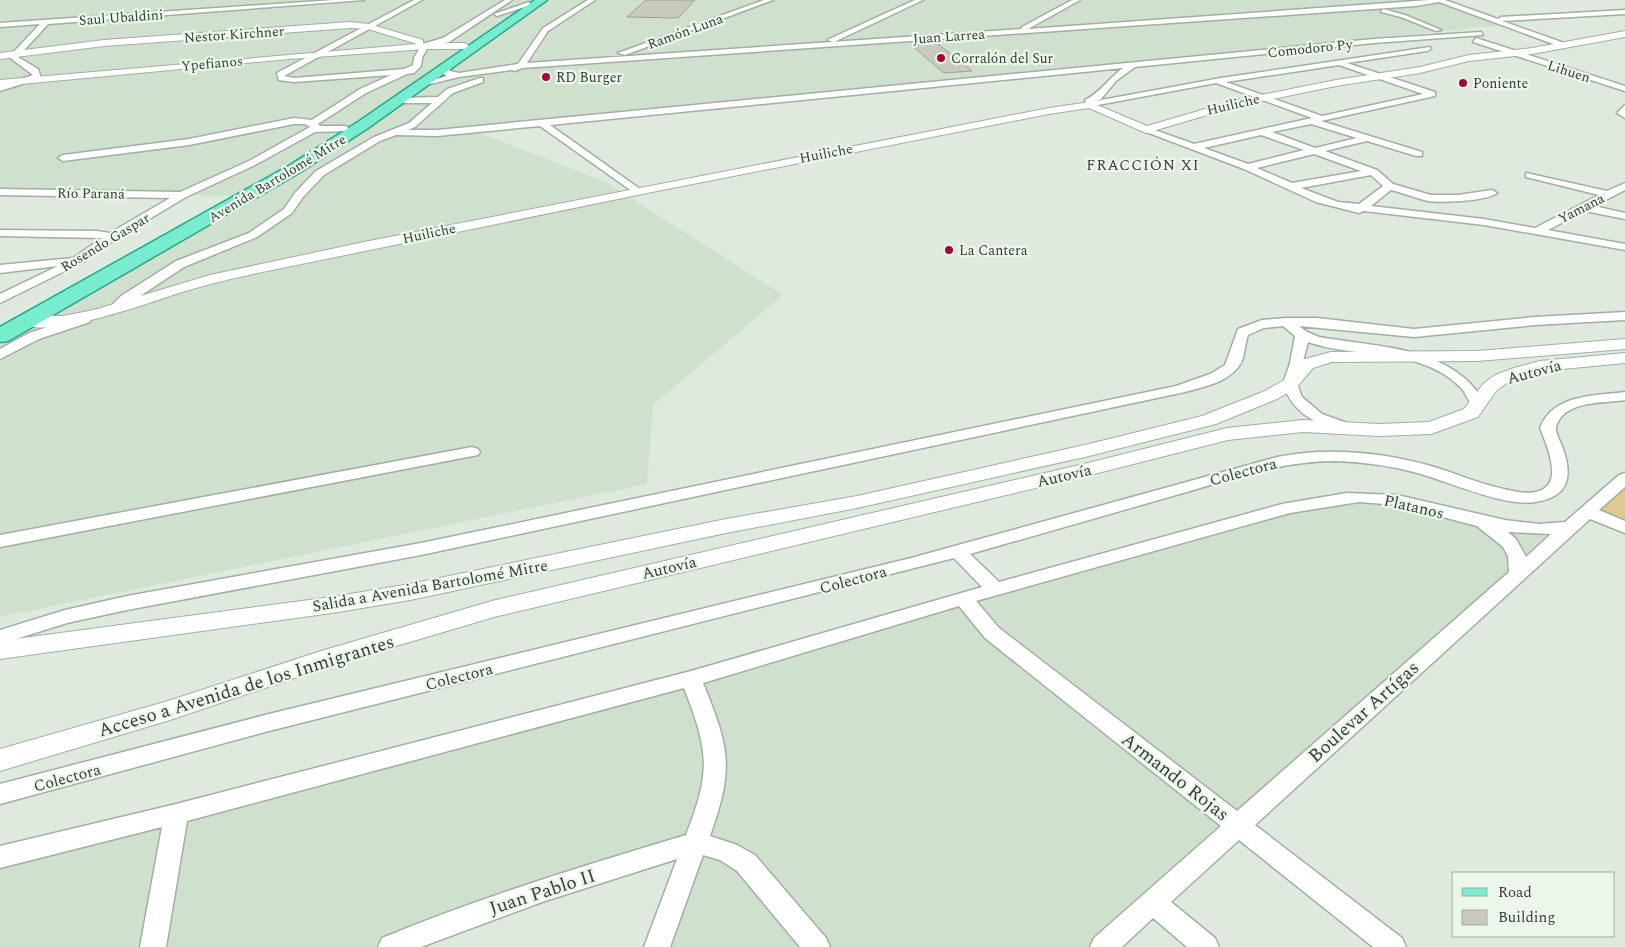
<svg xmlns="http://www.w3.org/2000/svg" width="1625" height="947" font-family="Spectral,serif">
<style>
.built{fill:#cfe1ce}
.green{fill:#deca8e}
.building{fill:#c8cbbc;stroke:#9da091}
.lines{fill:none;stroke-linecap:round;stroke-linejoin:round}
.minor-casing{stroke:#a2aea1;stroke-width:3}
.tertiary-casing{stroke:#a2aea1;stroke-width:2}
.primary-casing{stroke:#27a685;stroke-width:3}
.minor{fill:#fff;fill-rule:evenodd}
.tertiary{fill:#fff;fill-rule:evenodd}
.primary{fill:#78eccf;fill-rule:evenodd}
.poi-dot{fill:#a40636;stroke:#ebf7ea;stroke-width:2}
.labels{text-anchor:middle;stroke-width:4.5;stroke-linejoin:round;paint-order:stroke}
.far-street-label{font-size:14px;fill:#383d38;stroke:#ebf7ea}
.far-poi-label{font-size:14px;fill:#383d38;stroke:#ebf7ea;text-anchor:start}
.far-neighbourhood-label{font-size:15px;letter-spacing:1px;fill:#353f34;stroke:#ebf7ea}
.street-label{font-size:16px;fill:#383d38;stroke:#ebf7ea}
.near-street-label{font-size:19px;fill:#383d38;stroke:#ebf7ea}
</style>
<rect width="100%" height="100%" fill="#deeadd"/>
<!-- built -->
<path class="built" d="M0 0H1439L1507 25 464 127 606 182 783 295 653 405 647 484 0 617V336L246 196 0 192Z
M1357 497 1472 520 1572 527 1103 947H657L695 844 391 947H0V857L176 814 1187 538Z"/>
<!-- green -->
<path class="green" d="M1625 478V528L1589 512Z"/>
<!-- building -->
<path class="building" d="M646 0H695L678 18 627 17Z
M937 43 972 71 944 73 911 45Z"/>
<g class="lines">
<defs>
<path id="minor" d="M334 0H364L48 24 18 57 38 69 41 78 0 91V86L33 75 9 57 40 24 0 27V23Z
M414 0H422L284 76 294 78 404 69 413 65 414 58 422 44 443 38 505 0H512L449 42 428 47 422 58 421 66 414 73 407 74 366 93 318 124 320 126H345L348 127V131L315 132 255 165 186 197 116 239 83 262 0 303V294L58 266 0 273V265L73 258 102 238 0 236V230L97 231 110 233 170 198 0 195V189L180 192 249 161 310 127 305 124H294L189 145 63 161 58 158 63 155 189 139 294 118 312 120 360 89 391 75 294 82 279 80 277 73Z
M588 0H595L548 31 527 63 1021 29 1022 27 1072 0H1080L1028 29 1430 0H1445L1498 19 1501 17 1625 10V14L1502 21 1567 44 1564 48 1439 2 1416 6 522 68 515 71 512 70 459 77 422 86 418 84 447 76 442 73 441 67 445 65H448L450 71 459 73 518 64 543 28Z
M764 0H773L625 55 618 53Z
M915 0H923L834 42 827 40Z
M529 2 531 5 497 16 494 14Z
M1383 9 1405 15 1441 30 1436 31 1401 17 1381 12Z
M1481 32 1483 35 1374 43 1135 67 1116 81 1101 99 1096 101 1221 78 1430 47 1431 49 1427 51 1347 63 1435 92V96L1321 121 1422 152V156H1416L1367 141 1325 151 1377 170 1393 184 1431 195H1458L1492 190 1497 193C1488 201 1441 203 1428 201 1416 198 1403 193 1391 190L1371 206 1484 219 1535 228 1599 195 1526 177V173L1607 191 1625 183V190L1594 206 1625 213V219L1585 211 1548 230 1625 244V250L1484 225 1364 211 1359 213 1316 202 1244 169 1141 130 1149 128 1194 144 1312 118 1216 83 1087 107 1085 100C1100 93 1109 78 1123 68L550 125 640 189V193L636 194 540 126 437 136 396 135 380 141 324 175 303 197 292 213 257 237 184 267 113 314 107 310 121 296 176 261 249 233 284 209 295 193 316 171 374 137 409 123 432 103H399L396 102V98L438 97 447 89 480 78H483V82L453 93 415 127 408 130H437L1374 39ZM1339 65 1423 94 1322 116 1226 82ZM1311 124 1357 138 1315 148 1272 132ZM1261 135 1304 150 1248 164 1204 148ZM1314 154 1361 171 1292 183 1257 168ZM1371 175 1383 186 1359 204 1338 202 1301 188Z
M1476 38 1625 86V91L1473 42Z
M1625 105V118L1617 113Z
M1625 312V320L1535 325 1414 337 1299 326 1307 332 1319 337C1375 347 1455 346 1485 404L1478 408 1473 407C1468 401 1466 393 1461 388 1422 347 1356 359 1308 342L1297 384 1302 397 1322 414 1350 424 1353 427 1345 432C1316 424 1293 414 1283 384L1290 363 1295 336 1283 326 1264 328 1248 335C1245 343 1245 353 1242 361 1233 381 1204 387 1185 392L421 555 127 610 67 623 0 644V630L65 610 127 596 421 543 1176 386 1210 374 1225 365 1238 329 1262 320 1286 318H1317L1414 329 1535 317Z
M85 315 91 319 90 322 39 339 0 359V349L29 333Z
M1625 392V400C1606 403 1578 401 1563 415 1560 418 1556 424 1556 428 1556 434 1560 441 1562 446 1573 475 1570 497 1535 502 1505 507 1452 483 1421 474 1394 466 1364 462 1335 461 1284 461 1238 477 1190 491 1117 512 1044 533 970 554L999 582 1282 504 1347 493 1397 495 1505 520 1539 524 1565 522 1619 475 1625 473V487L1599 510 1625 521V533L1590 519 1255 825 1402 938 1406 947H1373L1239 840 1171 902 1215 938 1219 947H1187L1153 918 1122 947H1090L1094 938 1221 826 985 638 959 606 703 683C730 749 734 768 710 836L737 845 755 855 826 938 830 947H800L737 871 720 860 703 855 670 947H644L677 859 542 902 421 947H378L382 938C481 897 583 866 686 835 711 771 709 752 684 688L187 821 166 947H140L162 827 0 868V846L176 804 691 671 982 587 954 558 269 731 0 804V784L269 714 911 558 1277 457C1328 447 1381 452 1431 466 1455 473 1479 484 1504 489 1517 492 1536 497 1547 486 1560 474 1545 441 1540 428 1553 394 1594 396 1625 392ZM1359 502 1397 505 1477 526 1503 547 1508 556 1509 572 1237 811 999 628 976 601 1290 513ZM1508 532 1551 534 1526 557 1516 539Z
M472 447 478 449 480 452 478 455 0 547V535Z"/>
<path id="tertiary" d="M350 22 369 24 423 40V43H465L469 46 465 49H425L289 59 0 86V80L417 44 368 29 350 28 104 46 0 59V53L104 40Z
M1625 31V37L1532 54 1469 61 1420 73 1336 86 1238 106 1146 133 1089 108 1049 114 657 191 253 274C229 279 206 285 182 292 157 300 36 345 19 320L27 315 63 316 94 310 210 275 364 242 1049 108 1090 102 1147 126 1236 100 1336 80 1420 67 1469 55 1532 48Z
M1625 339V349L1477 361 1332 362 1313 368 1296 388 1277 399 1216 424 1089 456 857 508 726 533 410 600 332 613 0 659V641L332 597 410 584 726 519 857 496 1089 444 1202 416 1265 391 1284 380 1301 360 1331 352 1477 351Z
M1625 353V363L1542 371 1526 376 1507 383 1496 391 1478 417 1431 434 1379 436 1303 432 1228 440 1090 475 494 617 339 663 170 720 0 771V749L168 701 321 651 492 601 1088 463 1227 428 1303 420 1379 424 1429 422 1464 409 1484 383 1495 375 1514 368 1540 361Z"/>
<path id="primary" d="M535 0H547L368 128 302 171 8 341 0 342V327L290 165 358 122Z"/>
</defs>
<!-- minor casing -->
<use href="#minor" class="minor-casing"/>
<!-- tertiary casing -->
<use href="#tertiary" class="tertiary-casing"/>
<!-- primary casing -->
<use href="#primary" class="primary-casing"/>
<!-- minor -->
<use href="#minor" class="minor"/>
<!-- tertiary -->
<use href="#tertiary" class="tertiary"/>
<!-- primary -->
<use href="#primary" class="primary"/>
</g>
<!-- markers -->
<g class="poi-dot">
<circle cx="941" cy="58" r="5"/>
<circle cx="546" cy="77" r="5"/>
<circle cx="1463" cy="83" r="5"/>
<circle cx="949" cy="250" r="5"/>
</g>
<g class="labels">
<!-- far-street labels -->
<g class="far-street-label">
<text transform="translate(121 17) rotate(-4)" y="5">Saul Ubaldini</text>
<text transform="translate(685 31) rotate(-20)" y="5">Ramón Luna</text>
<text transform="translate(234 34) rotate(-4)" y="5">Nestor Kirchner</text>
<text transform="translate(949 36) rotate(-4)" y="5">Juan Larrea</text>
<text transform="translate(1310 48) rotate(-6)" y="5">Comodoro Py</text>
<text transform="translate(212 63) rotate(-5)" y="5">Ypefianos</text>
<text transform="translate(1569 71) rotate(18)" y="5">Lihuen</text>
<text transform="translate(1233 104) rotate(-13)" y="5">Huiliche</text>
<text transform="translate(826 153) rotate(-11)" y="5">Huiliche</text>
<text transform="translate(277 178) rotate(-31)" y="5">Avenida Bartolomé Mitre</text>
<text transform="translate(91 193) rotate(1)" y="5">Río Paraná</text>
<text transform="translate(1581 208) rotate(-27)" y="5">Yamana</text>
<text transform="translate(429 233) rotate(-12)" y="5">Huiliche</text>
<text transform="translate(105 242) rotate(-31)" y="5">Rosendo Gaspar</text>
</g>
<!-- far-poi labels -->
<g class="far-poi-label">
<text x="951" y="63">Corralón del Sur</text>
<text x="556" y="82">RD Burger</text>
<text x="1473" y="88">Poniente</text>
<text x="959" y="255">La Cantera</text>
</g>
<!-- far-neighbourhood labels -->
<g class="far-neighbourhood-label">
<text x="1143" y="170">FRACCIÓN XI</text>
</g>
<!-- street labels -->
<g class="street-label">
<text transform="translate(1534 371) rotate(-15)" y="6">Autovía</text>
<text transform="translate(1243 471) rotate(-15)" y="6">Colectora</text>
<text transform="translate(1064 475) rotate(-13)" y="6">Autovía</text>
<text transform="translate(1414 506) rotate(13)" y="6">Platanos</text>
<text transform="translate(669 567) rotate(-13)" y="6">Autovía</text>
<text transform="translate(853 579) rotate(-15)" y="6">Colectora</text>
<text transform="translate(430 585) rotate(-10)" y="6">Salida a Avenida Bartolomé Mitre</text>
<text transform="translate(459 676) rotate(-14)" y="6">Colectora</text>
<text transform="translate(67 777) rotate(-15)" y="6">Colectora</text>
</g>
<!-- near-street labels -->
<g class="near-street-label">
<text transform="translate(246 685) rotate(-17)" y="7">Acceso a Avenida de los Inmigrantes</text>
<text transform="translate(1363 711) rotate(-42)" y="7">Boulevar Artígas</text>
<text transform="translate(1176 776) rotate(38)" y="7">Armando Rojas</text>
<text transform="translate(542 891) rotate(-18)" y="7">Juan Pablo II</text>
</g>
</g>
<!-- legend -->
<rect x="1452" y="872" width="162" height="65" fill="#ebf7ea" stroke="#a3ada3"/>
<rect x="1462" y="888" width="25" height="8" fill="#78eccf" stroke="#a3ada3"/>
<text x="1498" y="897" font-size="15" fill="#383d38">Road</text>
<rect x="1462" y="910" width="25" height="15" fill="#c8cbbc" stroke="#a3ada3"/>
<text x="1498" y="922" font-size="15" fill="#383d38">Building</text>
</svg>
